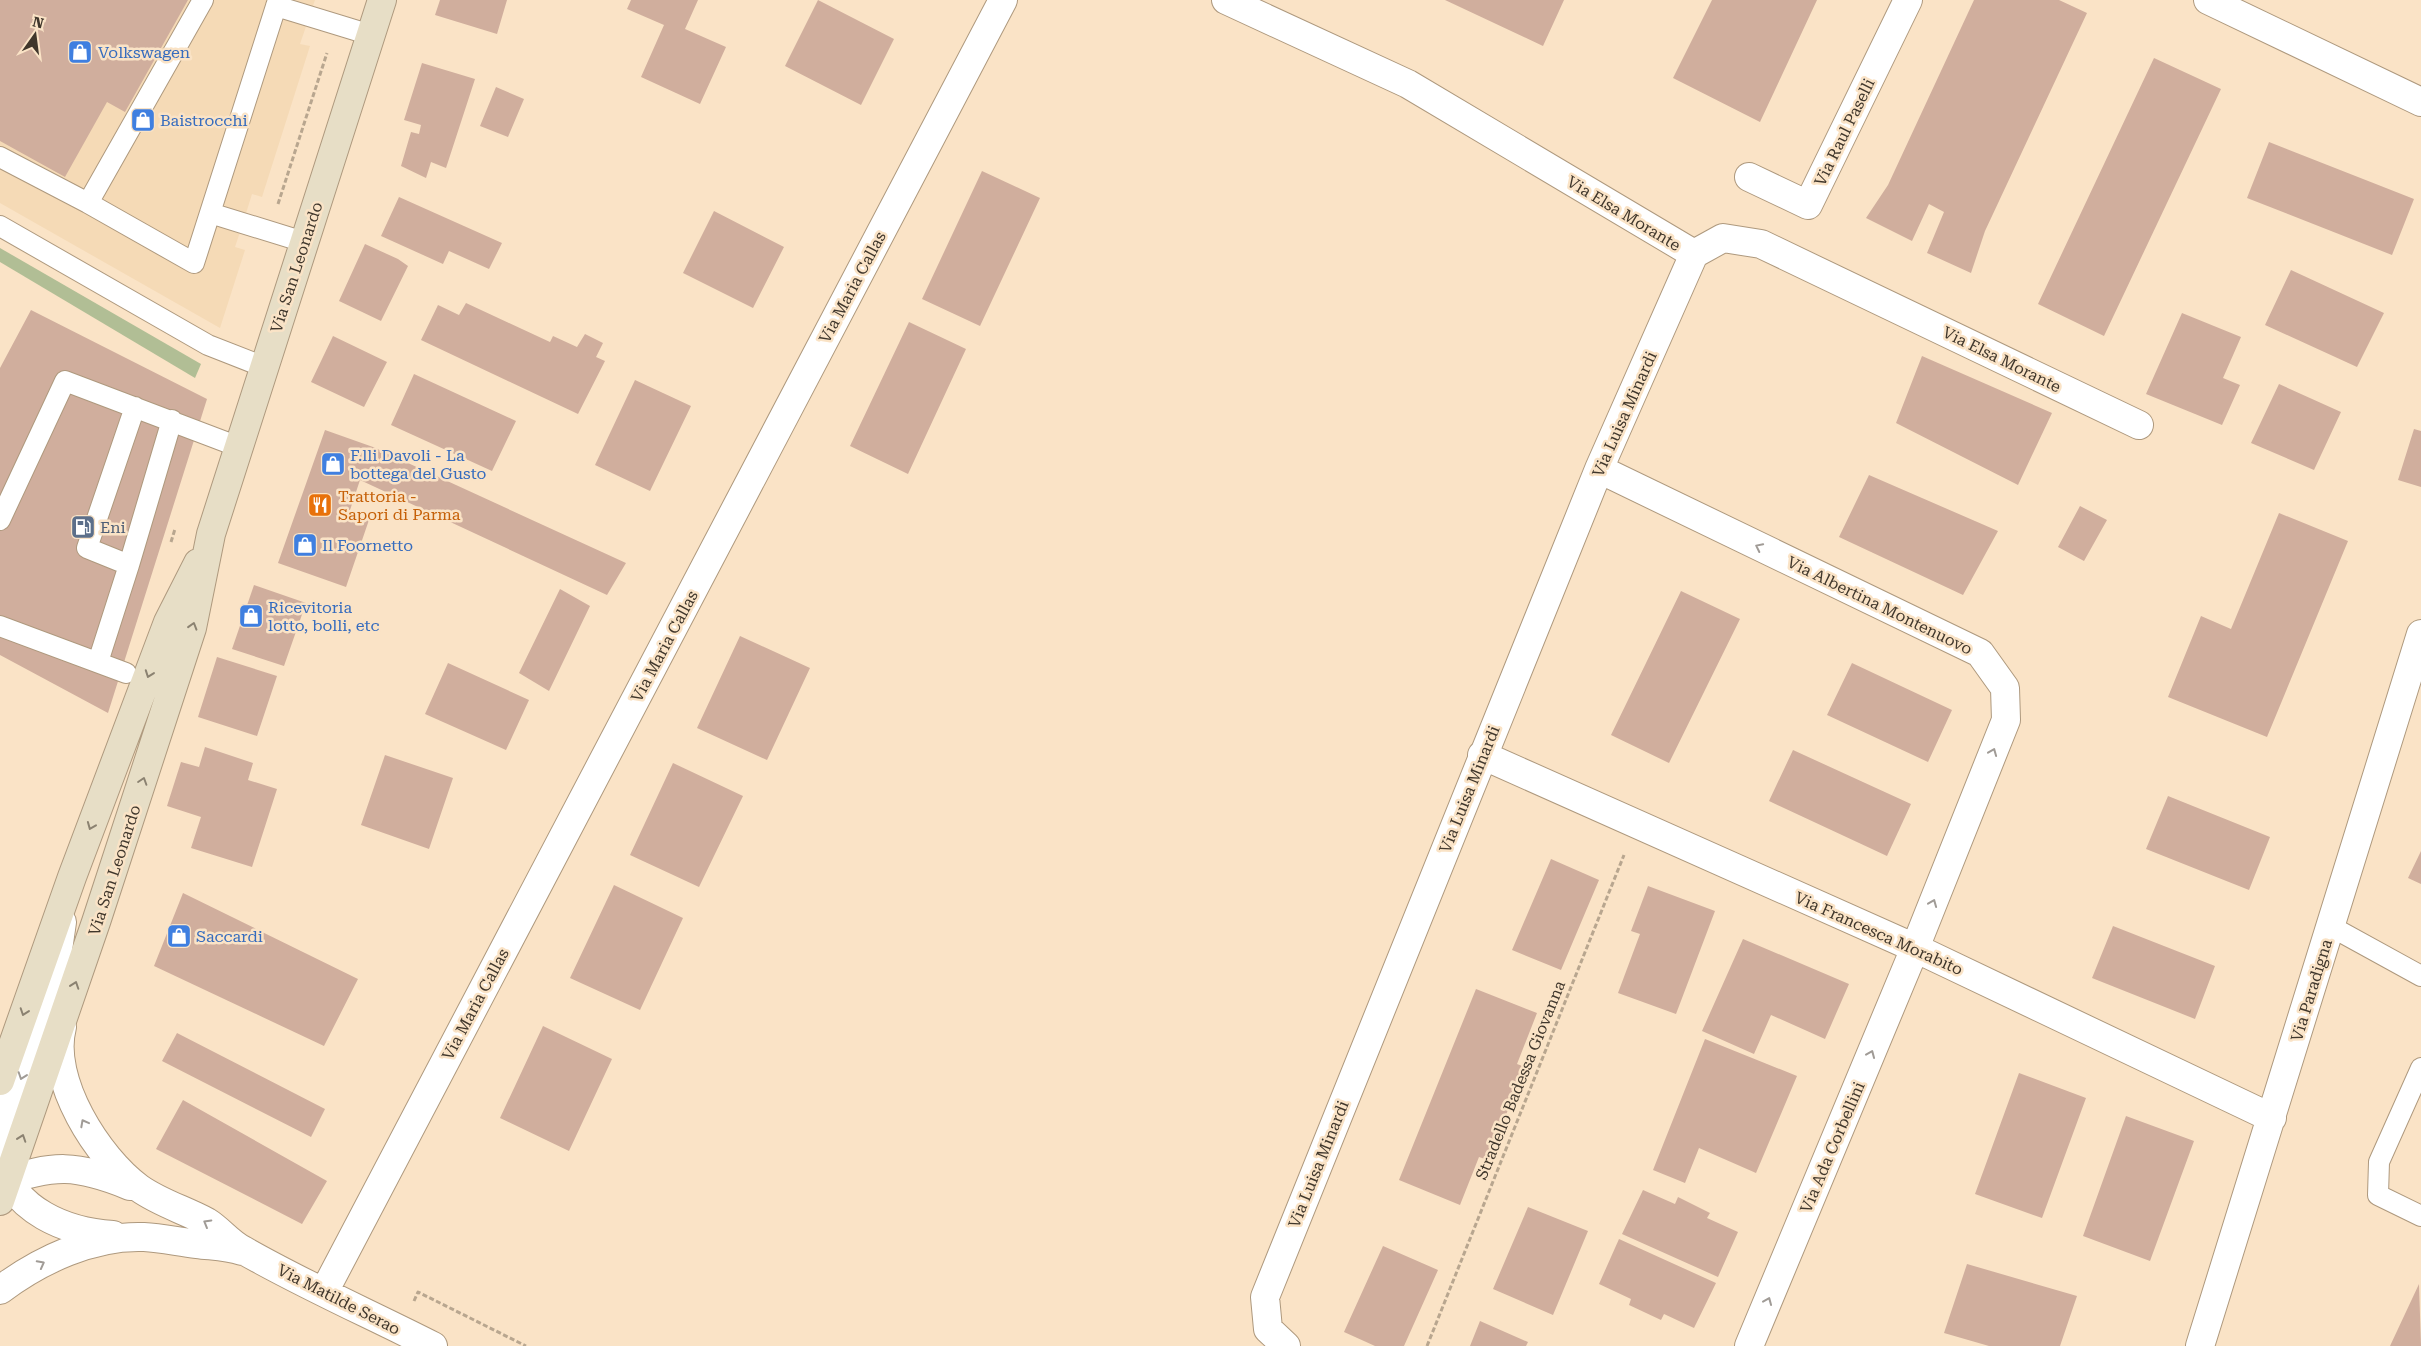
<svg xmlns="http://www.w3.org/2000/svg" width="2421" height="1346" font-family="'Roboto Serif',serif">
<style>
.built{fill:#f5dab6}
.green{fill:#b1be95}
.building{fill:#d0ae9d}
.lines{fill:none;stroke-linecap:round;stroke-linejoin:round}
.service-casing{stroke:#ae997e;stroke-width:22}
.minor-casing{stroke:#ae997e;stroke-width:30}
.secondary-casing{stroke:#ae997e;stroke-width:30}
.path{stroke:#b8a68f;stroke-width:3;stroke-dasharray:5 2.5;stroke-linecap:butt}
.service{stroke:#fff;stroke-width:20}
.minor{stroke:#fff;stroke-width:28}
.secondary{stroke:#e7dec6;stroke-width:28}
.oneway{stroke:#a09b96}
.oneway2{stroke:#8b8271}
.labels{text-anchor:middle;stroke-width:5;stroke-linejoin:round;paint-order:stroke}
.shop-label{font-size:16px;fill:#366cbe;stroke:#fae3c6;text-anchor:start}
.street-label{font-size:16px;fill:#40372c;stroke:#fae3c6}
.food-label{font-size:16px;fill:#c56008;stroke:#fae3c6;text-anchor:start}
.service-label{font-size:16px;fill:#4e5e75;stroke:#fae3c6;text-anchor:start}
</style>
<rect width="100%" height="100%" fill="#fae3c6"/>
<!-- built -->
<path class="built" d="M0 0H315L300 44 310 46 262 197 252 194 243 223 235 247 245 250 220 328 0 203Z"/>
<!-- green -->
<path class="green" d="M0 248 201 364 195 378 0 262Z"/>
<!-- building -->
<path class="building" d="M0 0H188L125 112 107 102 65 177 0 141Z
M440 0H507L497 34 435 15Z
M631 0H698L685 29 726 47 700 104 641 77 664 25 627 9Z
M818 0 894 39 861 105 785 66Z
M1445 0H1564L1543 46Z
M1712 0H1817L1760 122 1673 78Z
M1974 0H2059L2087 13 1985 231 1971 273 1927 253 1944 212 1929 204 1912 241 1866 218 1888 185Z
M2154 58 2221 89 2104 336 2038 304Z
M422 63 475 79 446 168 431 162 426 178 401 166 411 132 419 134 421 125 404 120Z
M496 87 524 99 508 137 480 126Z
M2269 142 2414 199 2392 255 2247 198Z
M982 171 1040 198 980 326 922 299Z
M399 197 502 243 489 269 449 251 443 264 381 236Z
M714 211 784 247 753 308 683 273Z
M365 244 398 259 408 266 381 321 339 301Z
M2291 270 2384 313 2357 367 2265 325Z
M466 303 550 342 553 336 577 347 585 334 603 343 596 357 605 361 578 414 421 340 438 305 459 315Z
M31 310 207 399 108 713 0 655V368Z
M2182 313 2241 337 2223 378 2240 385 2222 425 2146 394Z
M909 322 966 349 908 474 850 446Z
M333 336 387 362 364 407 311 382Z
M1922 356 2052 413 2018 485 1896 423Z
M414 374 516 421 492 471 391 425Z
M635 380 691 406 650 491 595 465Z
M2279 384 2341 412 2314 470 2251 443Z
M2414 429 2421 431V487L2398 480Z
M325 430 373 447 626 563 607 595 360 480 350 510 370 517 346 587 278 563Z
M1869 475 1998 531 1963 595 1839 537Z
M2080 506 2107 520 2084 561 2058 547Z
M2279 513 2348 541 2267 737 2168 697 2201 616 2231 629Z
M254 585 306 603 284 666 232 649Z
M560 589 590 606 549 691 519 673Z
M1681 591 1740 619 1669 763 1611 735Z
M740 636 810 668 767 760 697 728Z
M217 657 277 676 257 736 198 717Z
M448 663 529 700 506 750 425 714Z
M1852 663 1952 710 1928 762 1827 715Z
M205 747 253 763 248 780 277 789 252 867 191 848 201 817 167 806 181 762 199 767Z
M1793 750 1911 804 1887 856 1769 801Z
M385 755 453 778 429 849 361 825Z
M673 763 743 796 699 887 630 855Z
M2168 796 2270 837 2249 890 2146 849Z
M2421 851V884L2408 878Z
M1551 859 1599 880 1561 970 1512 950Z
M614 885 683 918 640 1010 570 978Z
M1648 886 1715 911 1676 1014 1618 993 1640 934 1631 931Z
M183 893 358 979 324 1046 154 966Z
M2113 926 2215 966 2195 1019 2092 978Z
M1743 939 1849 984 1825 1039 1771 1015 1754 1054 1702 1031Z
M1476 989 1537 1013 1517 1064 1525 1067 1488 1160 1479 1157 1460 1205 1399 1180Z
M543 1026 612 1059 569 1151 500 1118Z
M177 1033 325 1109 311 1137 162 1061Z
M1705 1039 1797 1076 1756 1173 1699 1148 1685 1183 1653 1170Z
M2019 1073 2086 1098 2042 1218 1975 1194Z
M183 1100 327 1181 302 1224 156 1149Z
M2126 1116 2194 1141 2150 1261 2083 1236Z
M1643 1190 1675 1204 1678 1197 1710 1213 1707 1218 1738 1232 1718 1277 1622 1234Z
M1528 1207 1588 1231 1553 1315 1493 1289Z
M1619 1239 1716 1283 1694 1328 1664 1314 1661 1320 1629 1305 1631 1299 1599 1284Z
M1383 1246 1438 1270 1404 1346H1375L1344 1332Z
M1967 1264 2077 1296 2060 1346H1989L1944 1333Z
M2419 1284 2421 1346H2390Z
M1480 1321 1528 1342 1526 1346H1470Z"/>
<g class="lines">
<defs>
<path id="service" d="M276 6 371 35
M0 157 88 203 194 263 278 0
M88 203 203 0
M210 213 304 242
M0 226 208 345 264 367
M0 520 65 381 239 447
M129 565 172 420
M0 626 126 673
M98 662 129 565 87 548 135 407
M2330 926 2421 976
M2421 1068 2379 1162 2378 1195 2421 1216"/>
<path id="minor" d="M1226 0 1408 84 1694 254 1723 238 1761 244 2139 425
M2208 0 2421 102
M1749 177 1808 205 1908 0
M1599 469 1980 653 2005 688 2006 720 1915 948 1749 1346
M1482 755 1915 948 2272 1118
M62 1027C48 1080 98 1158 139 1188 160 1203 185 1210 207 1222 220 1230 229 1243 243 1250 304 1285 370 1314 433 1346
M0 1137 53 985 62 922
M0 1162C15 1211 65 1232 113 1235
M0 1183C54 1164 76 1164 130 1186
M0 1290C40 1260 93 1235 144 1237 162 1238 179 1242 197 1244 212 1246 227 1246 242 1251
M324 1292 1003 0
M1286 1346 1268 1329 1265 1297 1599 469 1694 254
M2200 1346 2421 634"/>
<path id="secondary" d="M0 1081 72 877 168 622 198 563
M0 1201 96 922 192 628 211 534 382 0"/>
</defs>
<!-- service casing -->
<use href="#service" class="service-casing"/>
<!-- minor casing -->
<use href="#minor" class="minor-casing"/>
<!-- secondary casing -->
<use href="#secondary" class="secondary-casing"/>
<!-- path -->
<path class="path" d="M278 204 327 53
M171 542 175 529
M414 1301 418 1292 526 1346
M1427 1346 1624 855"/>
<!-- service -->
<use href="#service" class="service"/>
<!-- minor -->
<use href="#minor" class="minor"/>
<!-- secondary -->
<use href="#secondary" class="secondary"/>
</g>
<!-- one-way arrows -->
<defs><path id="oneway-chevron" d="M-2-3.5L2.5 0L-2 3.5" fill="none" stroke-width="1.6" stroke-linecap="round" stroke-linejoin="round" transform="scale(1.25)"/></defs>
<g class="oneway">
<use href="#oneway-chevron" transform="translate(1759 547) rotate(-154)"/>
<use href="#oneway-chevron" transform="translate(1993 752) rotate(-68)"/>
<use href="#oneway-chevron" transform="translate(1933 903) rotate(-68)"/>
<use href="#oneway-chevron" transform="translate(1871 1054) rotate(-67)"/>
<use href="#oneway-chevron" transform="translate(22 1076) rotate(109)"/>
<use href="#oneway-chevron" transform="translate(84 1123) rotate(-118)"/>
<use href="#oneway-chevron" transform="translate(207 1223) rotate(-150)"/>
<use href="#oneway-chevron" transform="translate(41 1264) rotate(-28)"/>
<use href="#oneway-chevron" transform="translate(1768 1301) rotate(-67)"/>
</g>
<g class="oneway2">
<use href="#oneway-chevron" transform="translate(193 626) rotate(-73)"/>
<use href="#oneway-chevron" transform="translate(149 674) rotate(110)"/>
<use href="#oneway-chevron" transform="translate(143 781) rotate(-72)"/>
<use href="#oneway-chevron" transform="translate(91 826) rotate(112)"/>
<use href="#oneway-chevron" transform="translate(75 985) rotate(-71)"/>
<use href="#oneway-chevron" transform="translate(24 1012) rotate(109)"/>
<use href="#oneway-chevron" transform="translate(22 1138) rotate(-71)"/>
</g>
<!-- icons -->
<defs>
<symbol id="shop-square" viewBox="-11 -11 22 22"><rect x="-9" y="-9" width="18" height="18" rx="4" fill="#3f7fe0" stroke="#fae3c6"/><path d="M-5-2.5h2.3a2.7 3.5 0 0 1 5.4 0H5L5.5 6h-11ZM-1.5-2.5h3a1.5 2.3 0 0 0-3 0Z" fill="#fff"/></symbol>
<symbol id="restaurant-square" viewBox="-11 -11 22 22"><rect x="-9" y="-9" width="18" height="18" rx="4" fill="#e8710a" stroke="#fae3c6"/><path d="M-5-6h1v4h1v-4h1v4h1v-4h1v5L-1.5 .5V6h-2V.5L-5-1ZM5-6V6H3V1.5H1.5Q1.5-4 5-6Z" fill="#fff"/></symbol>
<symbol id="fuel-square" viewBox="-11 -11 22 22"><rect x="-9" y="-9" width="18" height="18" rx="4" fill="#5c6f8a" stroke="#fae3c6"/><path d="M-5.5-6h7V0h2V4h1.3V-2.5L3-4.5l.8-.8L6-3V5H2.5V1h-1V6h-7ZM-4.2-4.7v3.2H.2V-4.7Z" fill="#fff"/></symbol>
</defs>
<g fill-rule="evenodd">
<use href="#shop-square" x="66" y="38" width="28" height="28"/>
<use href="#shop-square" x="129" y="106" width="28" height="28"/>
<use href="#shop-square" x="319" y="450" width="28" height="28"/>
<use href="#restaurant-square" x="306" y="491" width="28" height="28"/>
<use href="#fuel-square" x="69" y="513" width="28" height="28"/>
<use href="#shop-square" x="291" y="531" width="28" height="28"/>
<use href="#shop-square" x="237" y="602" width="28" height="28"/>
<use href="#shop-square" x="165" y="922" width="28" height="28"/>
</g>
<g class="labels">
<!-- shop labels -->
<g class="shop-label">
<text x="98" y="58">Volkswagen</text>
<text x="160" y="126">Baistrocchi</text>
<text x="350" y="461">F.lli Davoli - La<tspan x="350" dy="18">bottega del Gusto</tspan></text>
<text x="322" y="551">Il Foornetto</text>
<text x="268" y="613">Ricevitoria<tspan x="268" dy="18">lotto, bolli, etc</tspan></text>
<text x="196" y="942">Saccardi</text>
</g>
<!-- street labels -->
<g class="street-label">
<text transform="translate(1844 132) rotate(-64)" y="6">Via Raul Paselli</text>
<text transform="translate(1624 213) rotate(31)" y="6">Via Elsa Morante</text>
<text transform="translate(296 267) rotate(-72)" y="6">Via San Leonardo</text>
<text transform="translate(852 287) rotate(-62)" y="6">Via Maria Callas</text>
<text transform="translate(2002 359) rotate(26)" y="6">Via Elsa Morante</text>
<text transform="translate(1624 414) rotate(-66)" y="6">Via Luisa Minardi</text>
<text transform="translate(1880 605) rotate(26)" y="6">Via Albertina Montenuovo</text>
<text transform="translate(664 646) rotate(-62)" y="6">Via Maria Callas</text>
<text transform="translate(1469 789) rotate(-68)" y="6">Via Luisa Minardi</text>
<text transform="translate(114 870) rotate(-72)" y="6">Via San Leonardo</text>
<text transform="translate(1879 933) rotate(24)" y="6">Via Francesca Morabito</text>
<text transform="translate(2311 990) rotate(-73)" y="6">Via Paradigna</text>
<text transform="translate(475 1004) rotate(-62)" y="6">Via Maria Callas</text>
<text transform="translate(1520 1080) rotate(-68)" y="6">Stradello Badessa Giovanna</text>
<text transform="translate(1832 1147) rotate(-67)" y="6">Via Ada Corbellini</text>
<text transform="translate(1318 1164) rotate(-68)" y="6">Via Luisa Minardi</text>
<text transform="translate(339 1299) rotate(27)" y="6">Via Matilde Serao</text>
</g>
<!-- food labels -->
<g class="food-label">
<text x="338" y="502">Trattoria -<tspan x="338" dy="18">Sapori di Parma</tspan></text>
</g>
<!-- service labels -->
<g class="service-label">
<text x="100" y="533">Eni</text>
</g>
</g>
<!-- north arrow -->
<g transform="translate(35 35) rotate(14)" stroke="#fae3c6" stroke-width="4" paint-order="stroke">
<path d="M0-4L9 19L0 12L-9 19Z" fill="#40372c"/>
<text y="-8" font-size="14" font-weight="bold" text-anchor="middle" fill="#40372c">N</text>
</g>
</svg>
